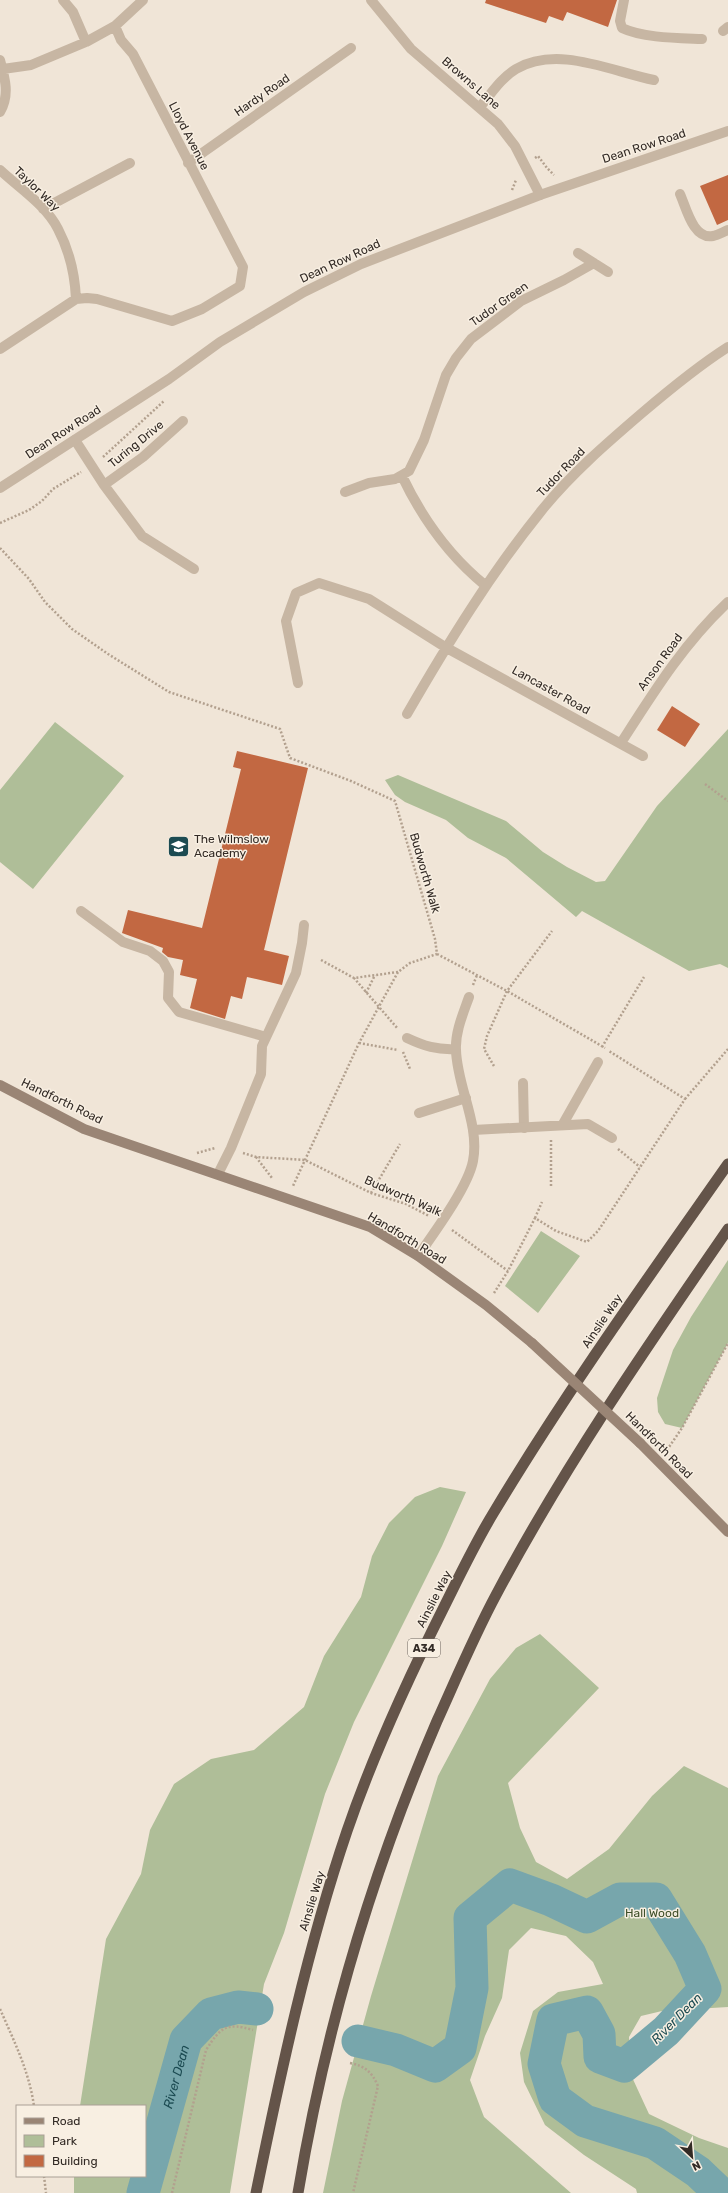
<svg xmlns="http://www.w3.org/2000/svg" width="728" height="2193" font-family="Rubik,sans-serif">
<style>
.green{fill:#afbe98}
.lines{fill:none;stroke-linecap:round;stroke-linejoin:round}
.river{stroke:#77a6ac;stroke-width:33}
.building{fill:#c26842}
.path{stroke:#b2a08e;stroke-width:2.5;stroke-dasharray:2 2;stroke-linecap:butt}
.service{stroke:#c7b6a3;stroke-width:10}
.minor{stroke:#c7b6a3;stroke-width:10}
.tertiary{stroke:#c7b6a3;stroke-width:10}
.secondary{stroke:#9a8575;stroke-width:10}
.trunk{stroke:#645449;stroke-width:11}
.secondary-bridge{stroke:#9a8575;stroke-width:10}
.labels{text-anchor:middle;stroke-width:3;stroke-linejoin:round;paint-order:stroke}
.shield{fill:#f8efe2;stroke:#6d655e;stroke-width:1}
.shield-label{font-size:11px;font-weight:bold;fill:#322a25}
.street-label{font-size:12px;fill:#322a25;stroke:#f8efe2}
.poi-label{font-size:12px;fill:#322a25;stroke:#f8efe2;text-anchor:start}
.park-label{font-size:12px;fill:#40502a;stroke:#f8efe2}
.water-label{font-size:13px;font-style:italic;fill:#1c4b52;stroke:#f8efe2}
</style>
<rect width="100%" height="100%" fill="#f0e5d7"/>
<!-- green -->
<path class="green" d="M55 722 124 776 33 889 0 862V790Z
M728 729V968L720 964 689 971 582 911 576 917 506 858 468 838 446 820 405 802 395 795 385 780 398 775 506 821 543 852 567 867 596 882 605 881 657 806Z
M541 1231 580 1256 538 1313 505 1286Z
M728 1260V1343L682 1428 665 1424 658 1412 657 1398 673 1350 691 1317Z
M440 1487 466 1492 442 1546 354 1722 325 1794 284 1933 264 1984 230 2193H74V2176H145V2106H80L106 1939 141 1874 150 1830 174 1784 211 1759 254 1750 304 1707 324 1656 361 1597 372 1556 389 1523 415 1497Z
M540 1634 599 1688 508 1783 520 1828 536 1862 567 1879 609 1849 652 1796 684 1766 728 1788V2007L662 2011 641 2016 629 2037 631 2075 649 2114 699 2138 728 2148V2193H637L636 2189 584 2155 545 2125 524 2082 520 2053 533 2011 558 1992 603 1984 593 1962 566 1936 531 1928 509 1950 502 1998 485 2036 470 2080 484 2117 571 2193H323L342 2101 371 1996 438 1776 490 1679 516 1648Z"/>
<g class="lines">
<!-- river -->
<g class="river">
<path d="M358 2041 396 2050 435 2066 460 2048 472 1988 470 1918 510 1885 551 1900 587 1917 620 1899H656L690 1954 705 1989 666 2031 624 2066 600 2057 599 2034 587 2012 553 2020 544 2064 555 2099 585 2121 655 2143 698 2172 720 2193"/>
<path id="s1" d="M143 2193 186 2040 211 2014 238 2007 257 2009"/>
</g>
</g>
<!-- building -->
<path class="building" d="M486 0H617L608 27 567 12 563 21 549 16 546 23 485 3Z
M728 175V220L717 225 700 186Z
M672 706 700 724 685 747 657 730Z
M237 751 308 768 264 950 289 956 282 985 247 977 242 999 231 996 225 1019 190 1008 197 979 180 975 183 960 168 957 162 952 163 948 122 933 128 910 202 928 241 769 233 767Z"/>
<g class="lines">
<!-- path -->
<path class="path" d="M535 158 538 156 547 168 554 175
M512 190 516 180
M103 457 164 401
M0 523 29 510 42 501 53 489 81 472
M0 548 29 579 45 602 72 629 108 654 169 692 280 729 290 758 351 781 395 801 435 939 437 954 410 963 398 972 359 1043 293 1186
M705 784 728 801
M437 954 507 991 605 1048
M321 960 354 978
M398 972 354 978 398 1029
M473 985 477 975
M366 993 375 975
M359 1043 398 1050
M602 1047 644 977
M403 1052 410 1069
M494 1066 484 1049 487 1036 507 991 552 931
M685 1099 728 1049
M618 1149 640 1167
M197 1153 215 1148
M243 1153 256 1157 305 1160 371 1193 406 1204 429 1216
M256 1157 272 1178
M551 1186V1140
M371 1193 400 1144
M535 1218 542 1202
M452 1230 508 1271
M494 1293 508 1271 535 1218 556 1231 587 1242 598 1231 685 1099 609 1051
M667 1450 682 1428 728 1343
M0 2009C14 2041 29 2071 34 2106
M350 2063C365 2066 372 2072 378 2086L353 2193
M44 2176 46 2193
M172 2193 206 2050C221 2027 226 2022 253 2030"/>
<!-- service -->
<path class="service" d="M624 0 620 21 622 28C643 38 678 38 702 39
M723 31 728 27
M680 194C686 207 693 240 713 236 718 235 723 232 728 230
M81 911 123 942 150 951 163 961 169 972 168 998 179 1012 266 1037
M523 1083 524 1128
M419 1113 466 1098
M218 1174 231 1148 261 1074 262 1046 296 973 302 943 304 925"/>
<!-- minor -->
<path class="minor" d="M63 0 73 12 86 42
M371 0 411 49 498 124 515 146 540 195
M0 60C5 78 10 95 0 112
M3 69 31 65 86 42 115 26 143 0
M480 107C491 94 501 78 516 69 558 45 610 71 654 80
M188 163 351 48
M0 170C19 188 46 205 58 229 69 250 75 276 76 299
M43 209 130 163
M578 253 608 272
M0 349 76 299 87 298 97 299 172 321 202 309 240 286 243 267 133 54 121 40 115 26
M75 440 104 485 142 536 194 569
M402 476C422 518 449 556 486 586
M104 485 143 457 183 421
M345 492 369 483 395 479 409 471 424 440 446 375 456 358 471 339 521 301 564 280 594 263
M298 683 286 621 296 593 319 583 369 599 445 647 643 756
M407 714C448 643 491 573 542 510 571 474 607 443 642 413 669 390 698 366 728 347
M621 743C653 693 684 643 728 602
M407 1038C424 1046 437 1050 456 1049
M563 1124 598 1062
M473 1130 588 1124 612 1138
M418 1256C434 1233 468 1187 473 1161 480 1124 457 1087 456 1050 455 1032 463 1014 469 997"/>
<!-- tertiary -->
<path class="tertiary" d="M0 488 169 379 220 342 304 292 361 264 540 195 728 131"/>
<!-- secondary -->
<path class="secondary" d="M0 1085 84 1129 370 1227 418 1256 486 1305 532 1343
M640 1443 728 1532"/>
<!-- trunk -->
<path class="trunk" d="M256 2193C281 2071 307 1949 347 1831 373 1755 407 1681 443 1609 459 1577 475 1543 494 1512 566 1392 648 1278 728 1164
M298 2193C325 2031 372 1872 437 1721 456 1679 474 1636 496 1595 564 1467 646 1348 728 1229"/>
<!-- secondary-bridge -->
<path class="secondary-bridge" d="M532 1343 640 1443"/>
</g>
<!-- icons -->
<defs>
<symbol id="school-square" viewBox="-11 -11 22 22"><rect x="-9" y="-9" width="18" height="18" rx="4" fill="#1c4b52" stroke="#f8efe2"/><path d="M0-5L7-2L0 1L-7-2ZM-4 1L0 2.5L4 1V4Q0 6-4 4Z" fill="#fff"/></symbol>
</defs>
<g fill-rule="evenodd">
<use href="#school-square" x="166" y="834" width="25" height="25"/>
</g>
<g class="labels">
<!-- shield labels -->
<rect class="shield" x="408" y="1639" width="32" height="18" rx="3"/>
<g class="shield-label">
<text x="424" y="1652">A34</text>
</g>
<!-- street labels -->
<g class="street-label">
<text transform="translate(471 83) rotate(41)" y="4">Browns Lane</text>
<text transform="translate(262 95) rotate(-35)" y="4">Hardy Road</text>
<text transform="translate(189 136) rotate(63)" y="4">Lloyd Avenue</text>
<text transform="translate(644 146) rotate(-18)" y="4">Dean Row Road</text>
<text transform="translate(37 189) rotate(44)" y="4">Taylor Way</text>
<text transform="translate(340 261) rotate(-25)" y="4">Dean Row Road</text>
<text transform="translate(499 304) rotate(-35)" y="4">Tudor Green</text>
<text transform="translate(63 432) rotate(-33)" y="4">Dean Row Road</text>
<text transform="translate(136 444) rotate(-39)" y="4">Turing Drive</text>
<text transform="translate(561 472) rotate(-46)" y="4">Tudor Road</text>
<text transform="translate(660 662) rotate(-54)" y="4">Anson Road</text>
<text transform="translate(551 690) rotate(29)" y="4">Lancaster Road</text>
<text transform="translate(425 873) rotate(74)" y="4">Budworth Walk</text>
<text transform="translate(62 1101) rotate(26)" y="4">Handforth Road</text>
<text transform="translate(403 1196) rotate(24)" y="4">Budworth Walk</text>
<text transform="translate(407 1238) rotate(31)" y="4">Handforth Road</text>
<text transform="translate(602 1321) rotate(-56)" y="4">Ainslie Way</text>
<text transform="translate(659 1445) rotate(45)" y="4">Handforth Road</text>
<text transform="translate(434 1599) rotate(-63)" y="4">Ainslie Way</text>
<text transform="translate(312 1901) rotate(-73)" y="4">Ainslie Way</text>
</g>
<!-- poi labels -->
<g class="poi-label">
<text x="194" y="843">The Wilmslow<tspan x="194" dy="14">Academy</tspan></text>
</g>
<!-- park labels -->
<g class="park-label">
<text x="652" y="1917">Hall Wood</text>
</g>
<!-- water labels -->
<g class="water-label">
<text transform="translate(676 2018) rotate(-45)" y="5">River Dean</text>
<text dy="5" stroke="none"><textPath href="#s1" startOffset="121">River Dean</textPath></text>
</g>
</g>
<!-- legend -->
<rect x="16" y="2105" width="130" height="72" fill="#f8efe2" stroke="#a9a096"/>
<rect x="24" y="2118" width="20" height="6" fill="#9a8575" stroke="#a9a096"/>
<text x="52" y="2125" font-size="12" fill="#322a25">Road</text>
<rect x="24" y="2135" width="20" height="12" fill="#afbe98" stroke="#a9a096"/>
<text x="52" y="2145" font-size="12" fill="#322a25">Park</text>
<rect x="24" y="2155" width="20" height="12" fill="#c26842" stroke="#a9a096"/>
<text x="52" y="2165" font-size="12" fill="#322a25">Building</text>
<!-- north arrow -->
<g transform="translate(692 2157) rotate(154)" stroke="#f8efe2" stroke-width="3" paint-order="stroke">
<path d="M0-3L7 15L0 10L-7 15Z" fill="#322a25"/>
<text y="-6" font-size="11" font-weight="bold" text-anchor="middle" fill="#322a25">N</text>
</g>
</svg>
